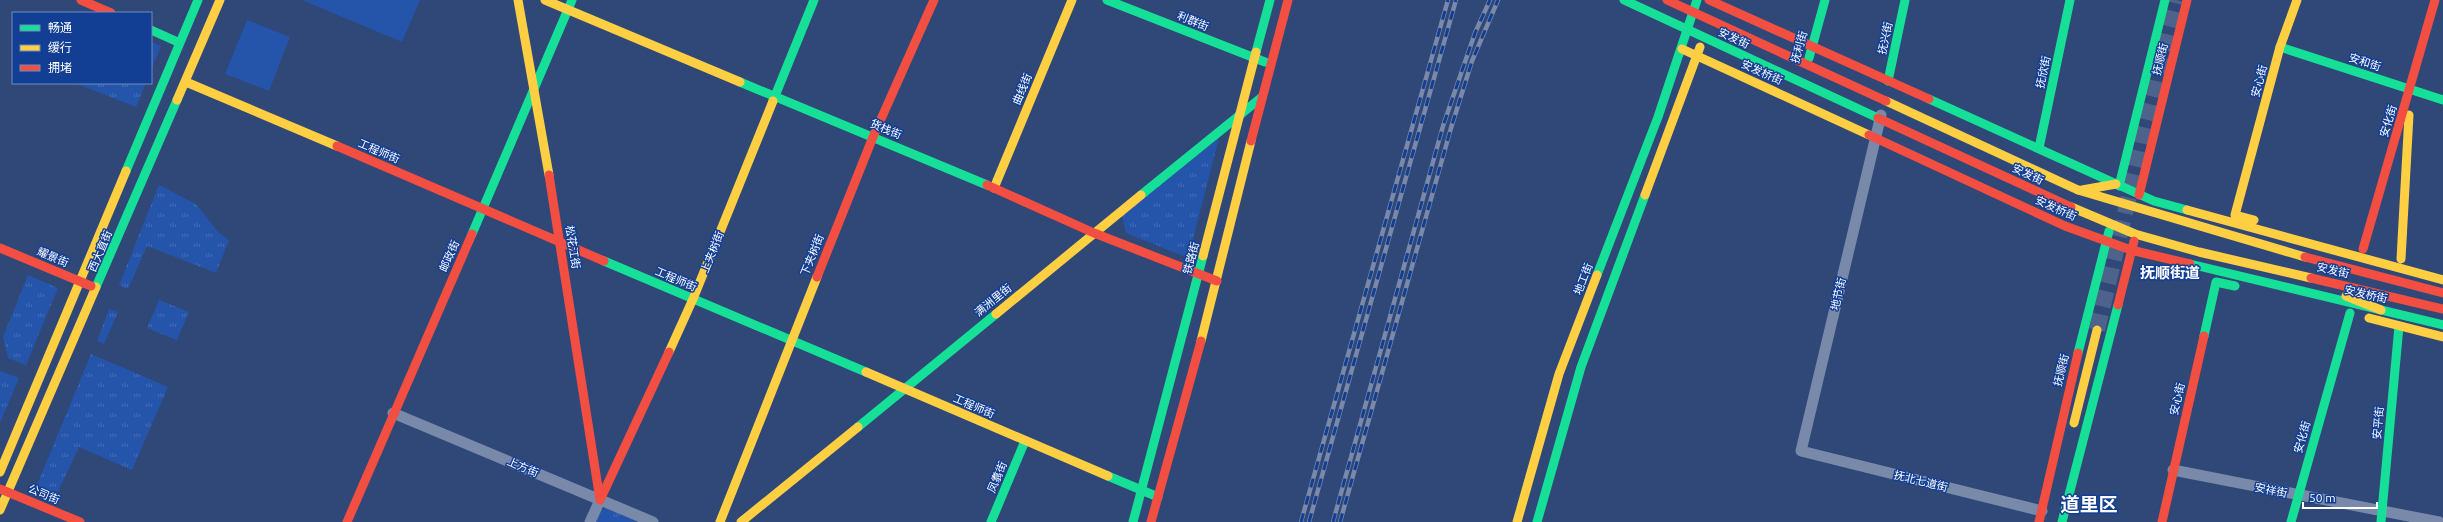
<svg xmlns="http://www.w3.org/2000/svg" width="2443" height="522" font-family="Ubuntu,'Noto Sans SC',sans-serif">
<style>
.grass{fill:url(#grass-tufts)}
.forest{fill:url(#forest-crowns)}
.pitch{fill:#2554ab}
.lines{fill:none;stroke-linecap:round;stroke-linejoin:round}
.secondary-tunnel{stroke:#4e638b;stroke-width:16;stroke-dasharray:16 8;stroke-linecap:butt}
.street{stroke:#7889a9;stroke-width:11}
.fast{stroke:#16e098;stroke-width:9}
.slow{stroke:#ffcf43;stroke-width:9}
.jam{stroke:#f24e42;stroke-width:9}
.rail-casing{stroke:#7a89a9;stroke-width:4.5}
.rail{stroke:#123e94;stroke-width:3;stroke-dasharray:9;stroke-linecap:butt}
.fast-bridge{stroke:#16e098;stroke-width:9}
.slow-bridge{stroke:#ffcf43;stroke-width:9}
.jam-bridge{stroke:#f24e42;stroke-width:9}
.labels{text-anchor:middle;stroke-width:3;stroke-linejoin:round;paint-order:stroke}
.street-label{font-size:11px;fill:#fff;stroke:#123e94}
.district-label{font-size:15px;font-weight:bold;fill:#fff;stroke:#123e94}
.town-label{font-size:19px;font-weight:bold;fill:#fff;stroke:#123e94}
</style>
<defs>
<pattern id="grass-tufts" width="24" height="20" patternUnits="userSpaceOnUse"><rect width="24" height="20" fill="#2554ab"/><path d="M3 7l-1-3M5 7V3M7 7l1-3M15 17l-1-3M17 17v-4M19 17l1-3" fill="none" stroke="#466eb8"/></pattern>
<pattern id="forest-crowns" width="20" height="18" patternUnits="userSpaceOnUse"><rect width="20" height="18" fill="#2554ab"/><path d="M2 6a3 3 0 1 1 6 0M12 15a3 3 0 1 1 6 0" fill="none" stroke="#466eb8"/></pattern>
</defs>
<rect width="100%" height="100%" fill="#2f4877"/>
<!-- grass -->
<path class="grass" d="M151 42 161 46 151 70Z
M75 83H146L136 107Z
M1219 138 1188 258 1126 233 1122 215Z
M159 185 196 204 218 232 229 240 216 273 147 246 128 289 119 285Z
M28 275 58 288 26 365 8 358 3 337Z
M159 300 189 312 177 340 147 328Z
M109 309 118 312 104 344 97 341Z
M91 354 168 387 132 470 79 447 57 494 37 485Z
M0 371 19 378 0 423Z
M610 507 644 522H593L599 511Z"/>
<!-- forest -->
<path class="forest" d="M623 513 644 522H613Z"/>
<!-- pitch -->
<path class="pitch" d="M302 0H420L402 42Z
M247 20 290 37 269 91 225 74Z"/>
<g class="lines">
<!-- secondary-tunnel -->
<path class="secondary-tunnel" d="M2097 330 2176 0"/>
<!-- street -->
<path class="street" d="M1881 115 1801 451 2042 511
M393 413 653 522
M2173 470 2439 522
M590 522 600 500"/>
<!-- fast -->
<path class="fast" d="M1107 0 1265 62
M151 30 180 43
M2280 47 2443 100
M1256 52 1270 0
M1809 58 1825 0
M1888 81 1905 0
M740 82 987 185
M1929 99 2154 201 2187 210
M773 101 814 0
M2039 148 2070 0
M126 171 198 0
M2119 186 2165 0
M1141 195 1262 97
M472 234 572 0
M604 261 866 372
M2190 264 2443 325
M1597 275 1658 117 1697 0
M96 287 177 100
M2204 336 2216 282 2235 286
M2078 353 2109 231
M858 427 996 314
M1108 476 1158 497
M991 522 1025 441
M1133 522 1203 256
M1537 522 1581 367 1645 195
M2062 522 2118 305
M2291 522 2350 313
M2381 522 2399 326"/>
<!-- slow -->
<path class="slow" d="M518 0 549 175
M545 0 740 82
M1682 49 1869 135
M186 82 337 146
M177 100 220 0
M994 188 1072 0
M2078 190 2305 257
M2082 190 2116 184
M1645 195 1700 47
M2071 207 2135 234 2199 252 2311 278
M2187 210 2443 280
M2254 220 2235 215 2280 47 2297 0
M1203 256 1256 52
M2401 259 2409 115
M2346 296 2381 310
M996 314 1141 195
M2369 318 2443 337
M1201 341 1251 141
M669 352 693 299 773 101
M866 372 1108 476
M2074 423 2097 330
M0 472 126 171
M0 510 96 287
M720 522 817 277
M741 522 858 427
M1517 522 1559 374 1597 275"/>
<!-- jam -->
<path class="jam" d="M81 0 111 13
M1709 0 1929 99
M1869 135 2065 226 2131 250 2190 264
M1251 141 1288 0
M337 146 604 261
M549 175 600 500
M987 185 1094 233 1217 281
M2139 195 2187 0
M0 248 91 286
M2363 249 2435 0
M2305 257 2443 293
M817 277 873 137 934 0
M2311 278 2443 309
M2118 305 2134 241
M0 489 80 522
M600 500 669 352
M347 522 472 234
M1151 522 1201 341
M2039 522 2078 353
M2162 522 2204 336"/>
<defs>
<path id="rail" d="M1301 522 1448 0
M1309 522 1456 0
M1333 522 1443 126 1475 33 1490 0
M1340 522 1451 128 1472 61 1498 0"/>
</defs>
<!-- rail casing -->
<use href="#rail" class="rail-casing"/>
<!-- rail -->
<use href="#rail" class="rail"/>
<!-- fast-bridge -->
<path class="fast-bridge" d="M1624 0 1878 118"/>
<!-- slow-bridge -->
<path class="slow-bridge" d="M1886 101 2078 190"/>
<!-- jam-bridge -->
<path class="jam-bridge" d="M1667 0 1886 101
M1878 118 2071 207"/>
</g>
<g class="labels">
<!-- street labels -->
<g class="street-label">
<text transform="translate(1193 21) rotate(22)" y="4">利群街</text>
<text transform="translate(1734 38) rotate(25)" y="4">安发街</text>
<text transform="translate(1885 38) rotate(-78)" y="4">抚兴街</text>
<text transform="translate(1799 47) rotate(-74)" y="4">抚利街</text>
<text transform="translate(2160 59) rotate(-76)" y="4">抚顺街</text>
<text transform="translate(2365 62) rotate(18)" y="4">安和街</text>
<text transform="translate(1762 72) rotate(24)" y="4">安发桥街</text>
<text transform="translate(2043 72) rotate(-78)" y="4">抚欣街</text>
<text transform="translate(2259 81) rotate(-75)" y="4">安心街</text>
<text transform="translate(1022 89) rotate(-67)" y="4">曲线街</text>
<text transform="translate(2388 121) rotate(-73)" y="4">安化街</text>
<text transform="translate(886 129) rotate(23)" y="4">货栈街</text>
<text transform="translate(379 151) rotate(23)" y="4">工程师街</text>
<text transform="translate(2028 174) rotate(25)" y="4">安发街</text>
<text transform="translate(2056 208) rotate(24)" y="4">安发桥街</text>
<text transform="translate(573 247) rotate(81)" y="4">松花江街</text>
<text transform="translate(100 251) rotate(-67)" y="4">西大直街</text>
<text transform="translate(712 252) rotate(-68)" y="4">上夹树街</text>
<text transform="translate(812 255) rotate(-68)" y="4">下夹树街</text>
<text transform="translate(449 256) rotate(-66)" y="4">邮政街</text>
<text transform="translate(53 257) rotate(23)" y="4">耀景街</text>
<text transform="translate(1191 258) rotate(-75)" y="4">铁路街</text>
<text transform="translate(2333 270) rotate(13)" y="4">安发街</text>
<text transform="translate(676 279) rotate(23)" y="4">工程师街</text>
<text transform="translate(1583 279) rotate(-69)" y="4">地工街</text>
<text transform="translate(1838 294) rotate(-77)" y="4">地节街</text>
<text transform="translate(2366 294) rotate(13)" y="4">安发桥街</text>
<text transform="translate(993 300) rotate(-39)" y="4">满洲里街</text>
<text transform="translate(2061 370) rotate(-76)" y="4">抚顺街</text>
<text transform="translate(2177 399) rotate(-77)" y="4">安心街</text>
<text transform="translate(974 406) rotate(23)" y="4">工程师街</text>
<text transform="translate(2378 423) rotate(-85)" y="4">安平街</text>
<text transform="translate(2302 437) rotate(-74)" y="4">安化街</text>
<text transform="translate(523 467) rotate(23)" y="4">上方街</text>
<text transform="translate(997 477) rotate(-67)" y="4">凤翥街</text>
<text transform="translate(1921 481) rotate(14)" y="4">抚北七道街</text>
<text transform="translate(2271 490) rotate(11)" y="4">安祥街</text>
<text transform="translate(44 494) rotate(23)" y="4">公司街</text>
</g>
<!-- district labels -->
<g class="district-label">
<text x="2170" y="278">抚顺街道</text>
</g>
<!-- town labels -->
<g class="town-label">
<text x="2089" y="511">道里区</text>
</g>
</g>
<!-- legend -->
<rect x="12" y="12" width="140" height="72" fill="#123e94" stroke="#718bbf"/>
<rect x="20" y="25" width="20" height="6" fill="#16e098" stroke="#718bbf"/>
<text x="48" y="32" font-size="12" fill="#ffffff">畅通</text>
<rect x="20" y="45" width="20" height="6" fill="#ffcf43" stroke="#718bbf"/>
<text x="48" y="52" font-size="12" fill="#ffffff">缓行</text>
<rect x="20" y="65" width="20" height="6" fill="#f24e42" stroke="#718bbf"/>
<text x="48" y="72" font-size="12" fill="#ffffff">拥堵</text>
<!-- scale -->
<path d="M2303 502v6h74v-6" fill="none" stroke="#ffffff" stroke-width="2"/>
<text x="2309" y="502" font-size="12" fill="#ffffff" stroke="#123e94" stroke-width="3" paint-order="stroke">50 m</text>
</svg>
